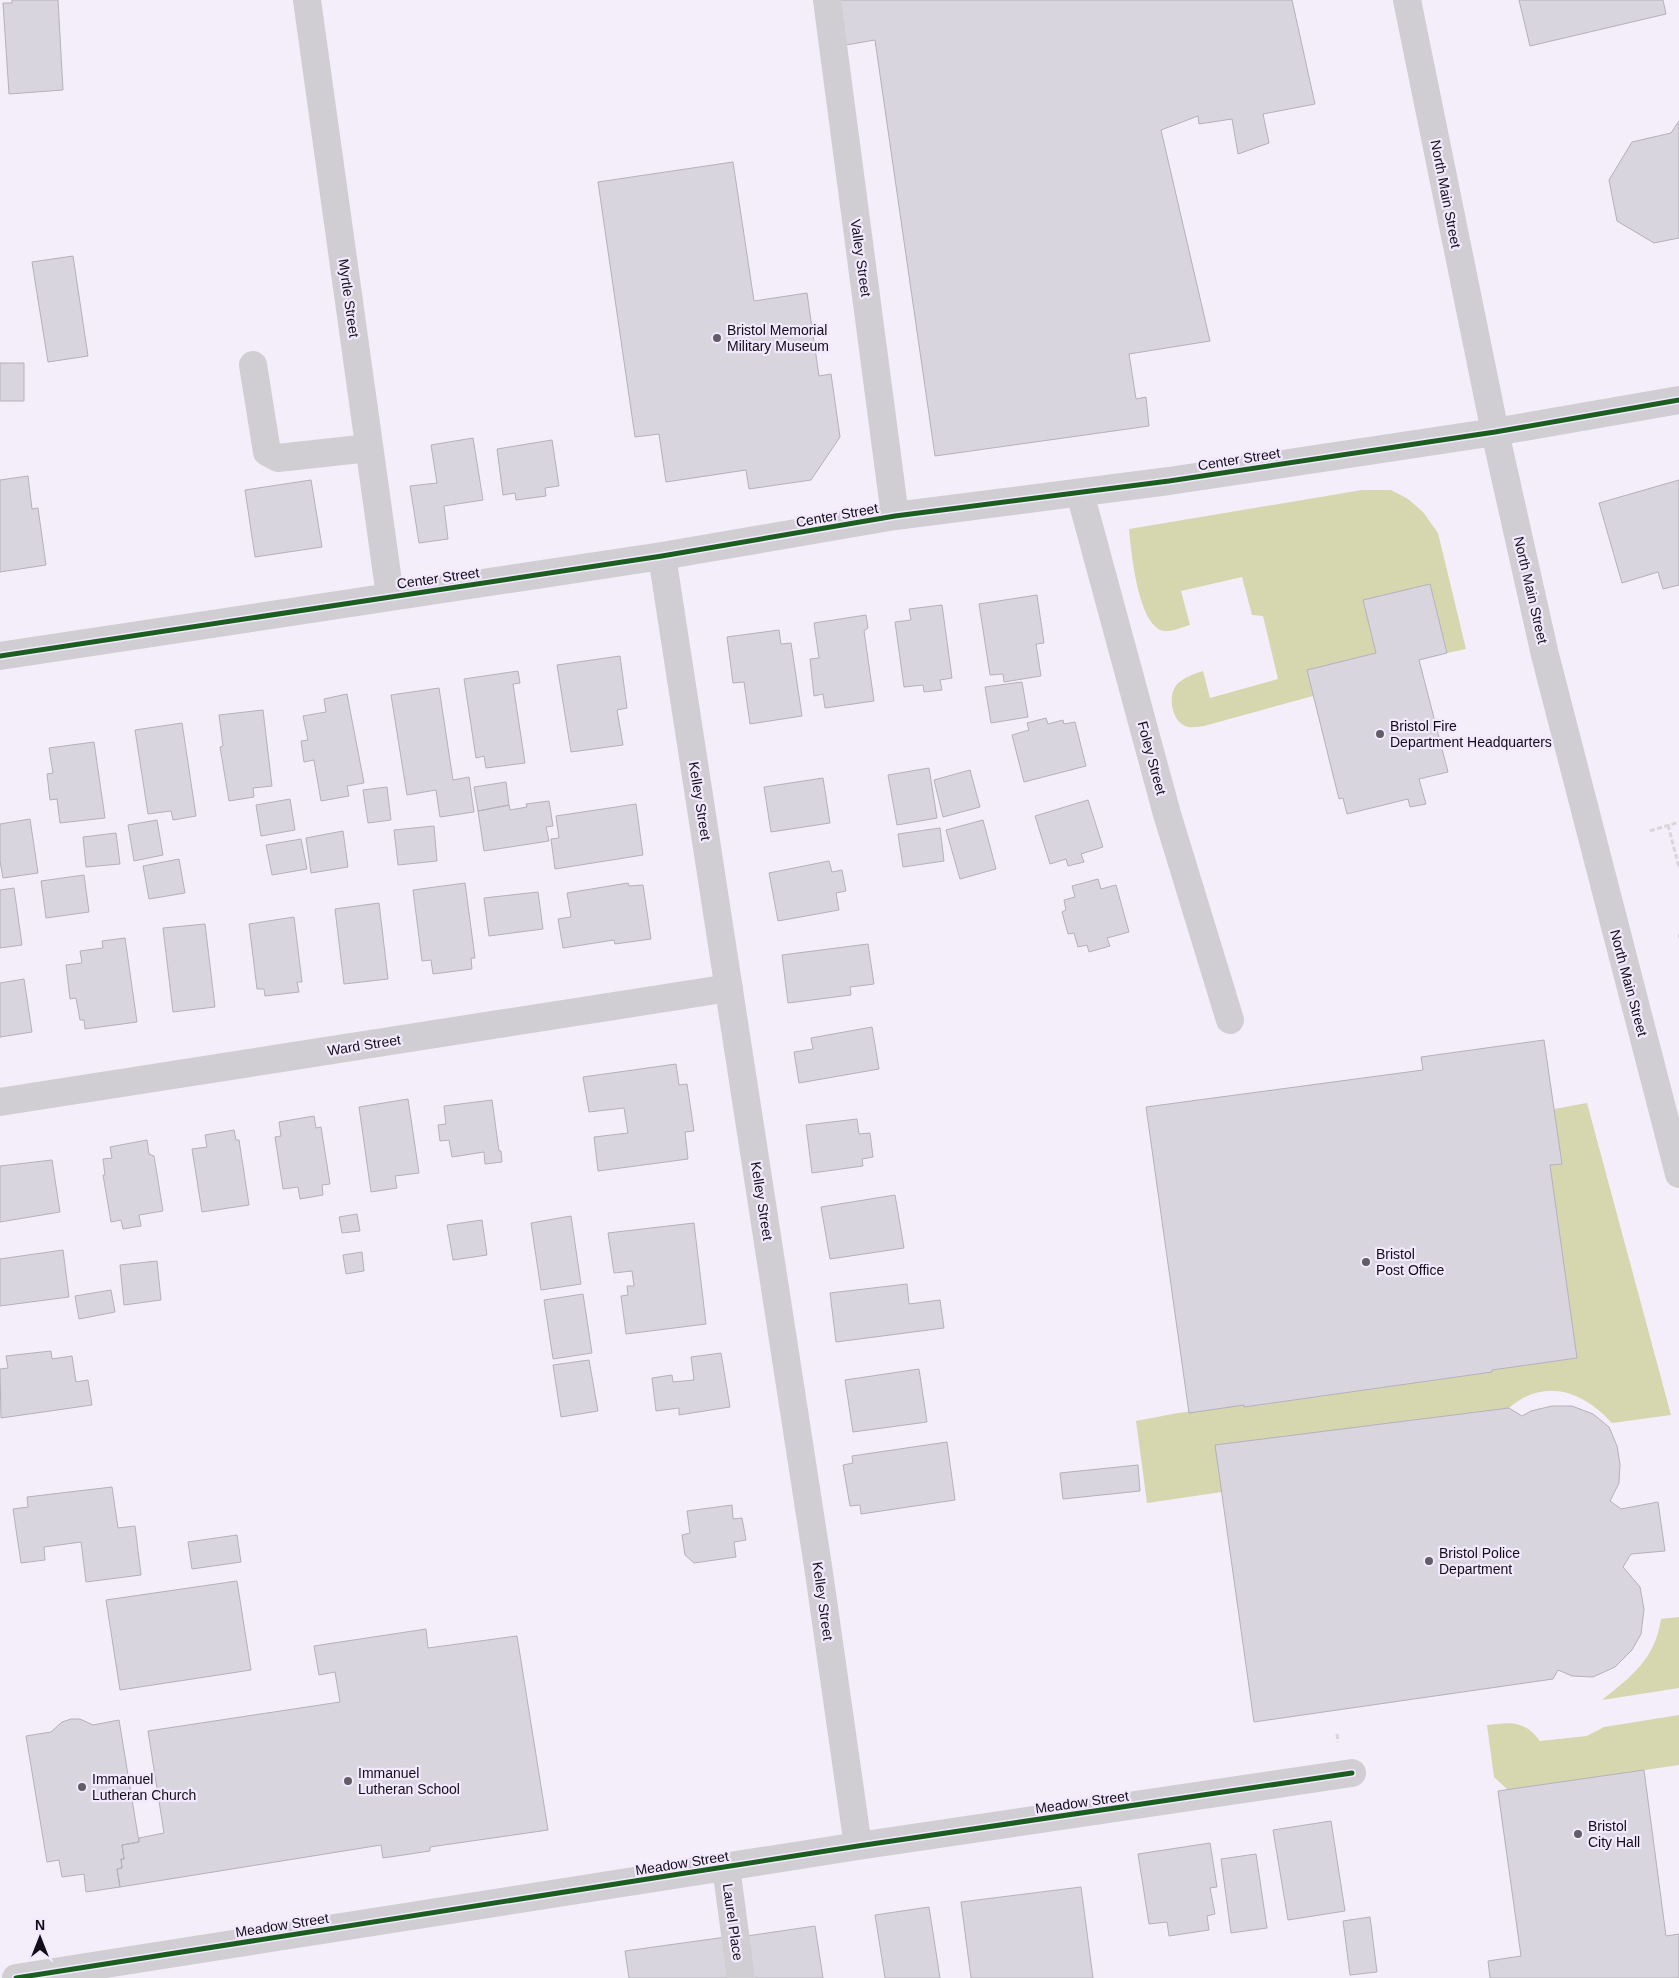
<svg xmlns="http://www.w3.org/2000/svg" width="1679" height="1978" font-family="Helvetica,sans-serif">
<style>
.green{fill:#d6d6af}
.building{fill:#d9d5df;stroke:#b5b0ba}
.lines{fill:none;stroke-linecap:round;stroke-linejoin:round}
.path{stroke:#d8d6da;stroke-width:3;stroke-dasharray:5 2.5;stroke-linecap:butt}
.minor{stroke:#d0ced2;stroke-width:28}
.cycleway-casing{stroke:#f2e9fe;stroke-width:8}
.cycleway{stroke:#1b5e20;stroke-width:5}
.poi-dot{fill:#615c66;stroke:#f2e9fe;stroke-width:2}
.labels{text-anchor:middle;stroke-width:4.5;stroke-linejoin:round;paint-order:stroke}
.street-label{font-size:14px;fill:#120e17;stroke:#f2e9fe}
.poi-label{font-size:14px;fill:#120e17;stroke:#f2e9fe;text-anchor:start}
</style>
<rect width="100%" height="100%" fill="#f3eef9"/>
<!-- green -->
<path class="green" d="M1362 490H1391L1408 499 1423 512 1438 533 1466 649 1447 653 1430 584 1363 600 1376 653 1307 670 1313 696 1204 726C1200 726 1193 728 1188 727 1172 723 1168 699 1175 687 1181 678 1194 674 1203 671L1210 698 1278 679 1263 616 1252 615 1242 577 1181 591 1190 625C1182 627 1172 632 1164 631 1138 627 1131 550 1129 529Z
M1587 1103 1671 1415 1612 1423C1583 1391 1544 1377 1509 1408L1216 1445 1222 1492 1147 1503 1136 1421 1178 1413 1244 1405 1245 1407 1491 1372 1492 1370 1577 1358 1550 1165 1562 1164 1554 1109Z
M1679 1617V1688L1602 1700C1632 1676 1655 1659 1661 1619Z
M1679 1715V1765L1508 1790 1494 1777 1487 1725C1511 1722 1524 1720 1540 1741L1587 1736 1604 1727Z"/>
<!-- building -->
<path class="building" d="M12 0H58L63 90 9 94 3 3H12Z
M833 0H1292L1315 104 1263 114 1269 143 1238 154 1232 119 1199 124 1198 116 1161 130 1210 341 1129 354 1136 399 1146 397 1149 426 935 456 875 40 840 46Z
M1519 0H1663L1666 14 1530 46Z
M1679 121V238L1654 243 1617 221 1609 180 1632 142 1671 133Z
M733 162 754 301 807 293 819 376 831 374 840 437 811 480 749 489 746 470 666 482 659 434 635 437 598 182Z
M73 256 88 356 48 362 32 262Z
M0 363H24V401H0Z
M473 438 483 500 444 506 448 539 419 543 410 486 437 483 431 445Z
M552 440 559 486 545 488 546 496 516 500 515 493 503 495 497 449Z
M28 476 32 509 38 508 46 565 0 572V480Z
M311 480 322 547 255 557 245 490Z
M1679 480V585L1663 589 1658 572 1622 583 1599 503Z
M1430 584 1447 653 1419 660 1448 772 1419 779 1426 804 1410 807 1408 799 1347 814 1343 798 1339 799 1307 670 1376 653 1363 600Z
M1037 595 1044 643 1036 644 1041 676 1004 682 1003 674 990 675 979 604Z
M942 605 952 678 940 680 942 690 924 692 923 685 904 687 895 622 911 620 909 609Z
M866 615 868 628 864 631 874 701 825 708 823 694 814 696 810 659 819 658 814 623Z
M779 630 781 644 791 643 802 716 750 724 744 682 733 683 727 637Z
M620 656 627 708 617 710 623 745 571 752 557 665Z
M518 671 520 683 513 684 525 763 486 768 484 756 476 758 464 679Z
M1022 682 1028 717 991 723 985 687Z
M439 688 453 780 469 777 474 812 440 817 436 790 407 795 391 695Z
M347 694 364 783 347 786 349 796 321 801 314 760 304 762 301 741 308 740 303 716 326 712 324 699Z
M263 710 272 786 253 788 254 797 229 801 220 747 223 746 219 715Z
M1046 718 1048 724 1063 720 1064 724 1075 722 1086 766 1024 782 1012 735 1029 730 1027 723Z
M182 723 196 816 173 820 171 811 148 814 135 730Z
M94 742 105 818 60 823 57 799 50 800 47 774 53 773 49 748Z
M929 768 937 818 897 825 888 775Z
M970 770 980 807 943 817 934 780Z
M823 778 830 823 771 832 764 787Z
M506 782 509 805 478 811 474 787Z
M387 787 391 820 368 823 363 790Z
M290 799 295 830 261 836 256 805Z
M1088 800 1103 847 1081 854 1084 862 1068 866 1066 859 1050 864 1035 816Z
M549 801 553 826 546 827 549 841 484 851 478 811 509 805 510 810 527 807 526 804Z
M636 804 643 855 555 869 551 839 559 838 556 816Z
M30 819 38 873 3 878 0 861V824Z
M157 820 163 855 134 861 128 825Z
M983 820 996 869 960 879 946 830Z
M434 826 437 861 398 865 394 830Z
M940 828 944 861 903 867 898 834Z
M343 831 348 867 311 873 306 838Z
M116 833 120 864 86 867 83 837Z
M301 839 307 869 272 875 266 845Z
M179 859 185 893 149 899 143 866Z
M829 861 832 872 842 870 846 891 836 893 839 910 778 921 769 873Z
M84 875 89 912 46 918 41 881Z
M1098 879 1101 889 1116 885 1129 932 1107 938 1110 946 1089 952 1087 945 1078 947 1074 933 1068 934 1062 912 1066 910 1064 900 1075 897 1072 886Z
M465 883 475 958H471L472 969 433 974 431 960 422 961 413 890Z
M628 883 629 886 643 885 651 939 615 944 614 940 563 948 558 919 571 917 567 893Z
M14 888 22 945 0 948V890Z
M538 892 543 929 489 936 484 898Z
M379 903 388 979 344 984 335 909Z
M294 917 302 982H297L299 992 265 996 264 989H257L249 924Z
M205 924 215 1007 173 1012 163 928Z
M125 938 137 1022 85 1029 84 1020H80L76 998 70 999 66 965 82 963 80 951 103 948 102 941Z
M868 944 874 984 850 987 851 995 788 1003 782 955Z
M24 979 32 1032 0 1037V983Z
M872 1027 879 1069 799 1083 794 1052 813 1049 811 1038Z
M1544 1040 1562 1164 1550 1165 1577 1358 1492 1370V1372L1244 1407V1405L1189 1413 1146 1107 1423 1070 1421 1057Z
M676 1064 679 1085 687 1084 694 1131 685 1132 688 1159 598 1171 594 1137 628 1133 624 1108 589 1112 583 1077Z
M408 1099 419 1173 395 1176 397 1188 371 1192 359 1107Z
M492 1100 499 1151H501L502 1162 485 1164 484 1152 452 1157 449 1140 440 1141 438 1125 446 1124 444 1106Z
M314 1116 316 1128 321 1127 330 1184 322 1185 323 1195 300 1199 298 1187 283 1189 275 1137 281 1136 279 1122Z
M857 1119 859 1134 870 1133 873 1157 862 1159 863 1166 812 1173 806 1125Z
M234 1130 236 1140H239L249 1205 202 1212 192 1149 207 1147 205 1135Z
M147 1140 149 1154 154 1156 163 1211 139 1215 141 1226 123 1229 121 1220 111 1222 103 1175H105L103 1159 112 1158 110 1147Z
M52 1160 60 1212 0 1222V1166Z
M895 1195 904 1248 830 1259 821 1207Z
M357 1214 360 1231 342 1233 339 1217Z
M571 1216 581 1284 541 1290 531 1223Z
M482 1220 487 1255 453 1260 447 1225Z
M694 1223 706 1324 626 1334 621 1296 628 1295 627 1286H634L632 1271 614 1273 608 1233Z
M63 1250 69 1297 0 1306V1259Z
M362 1252 364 1271 346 1274 343 1255Z
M157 1261 161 1300 124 1305 120 1265Z
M907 1284 909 1304 940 1300 944 1328 836 1342 830 1293Z
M111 1290 115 1312 79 1319 75 1296Z
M583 1294 592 1353 553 1359 544 1300Z
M51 1351 52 1359 72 1356 76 1382 88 1380 92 1405 1 1418 0 1369 8 1368 6 1356Z
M721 1353 730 1407 679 1415V1408L656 1411 652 1378 672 1375 673 1382 694 1380 691 1357Z
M589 1360 598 1411 561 1417 553 1365Z
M919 1369 927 1422 853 1432 845 1380Z
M1552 1406H1572L1593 1414 1609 1427 1617 1446 1620 1464 1619 1483 1610 1501 1621 1509 1658 1502 1665 1551 1631 1554 1623 1567 1640 1587 1644 1609 1641 1634 1632 1650 1615 1667 1593 1677 1572 1676 1558 1670 1553 1679 1254 1722 1215 1445 1509 1408 1522 1416 1531 1411Z
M947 1442 955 1500 861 1514 860 1505 850 1506 843 1465 853 1463 852 1456Z
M1138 1465 1140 1491 1063 1499 1060 1473Z
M112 1487 118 1528 135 1526 141 1575 86 1582 81 1542 44 1547 45 1560 21 1563 13 1509 28 1507 27 1497Z
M732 1505 733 1519 742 1518 746 1540 734 1542 736 1557 694 1563 685 1555 682 1535 690 1533 687 1511Z
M237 1535 241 1562 192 1569 188 1542Z
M237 1581 251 1670 120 1690 106 1600Z
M426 1629 428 1648 517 1636 548 1830 430 1847V1851L383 1858 381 1845 120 1887 117 1869 122 1868 121 1859H124L122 1845 139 1842V1838L164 1833 148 1731 340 1702 335 1672 319 1675 314 1646Z
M71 1719H80L93 1725 119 1720 139 1842 122 1845 124 1859H121L122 1868 117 1869 120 1887 86 1892 84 1874 62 1877 59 1860 47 1862 26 1736 51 1732 62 1722Z
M1644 1770 1666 1936 1679 1934V1978H1490L1488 1961 1521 1956 1498 1791Z
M1331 1821 1345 1911 1288 1920 1273 1830Z
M1210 1843 1217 1887 1210 1888 1215 1914 1207 1916 1209 1930 1169 1936 1167 1922 1149 1924 1138 1854Z
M1256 1854 1267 1928 1231 1933 1221 1859Z
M1081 1887 1093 1978H971L961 1902Z
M929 1907 940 1978H885L875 1915Z
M1370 1917 1377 1972 1350 1975 1343 1921Z
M815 1926 823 1978H753L747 1936Z
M726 1937 732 1978H629L625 1951Z"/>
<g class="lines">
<!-- path -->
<path class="path" d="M1668 825 1679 867
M1650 831 1679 822
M1678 936H1679
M1337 1734 1338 1742"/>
<!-- minor -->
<path class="minor" d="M307 0 390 596
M827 0 895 516
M1407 0 1495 432 1545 655 1679 1174
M253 365 267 452 278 458 369 448
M1080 493 1167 814 1230 1020
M662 556 819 1573 858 1846
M0 656 662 556 895 516 1169 481 1495 432 1679 400
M0 1102 729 988
M726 1867 741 1978
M16 1978 858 1846 1352 1773"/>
<defs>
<path id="cycleway" d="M0 656 662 556 895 516 1169 481 1495 432 1679 400
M16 1978 858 1846 1352 1773"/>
</defs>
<!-- cycleway casing -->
<use href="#cycleway" class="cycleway-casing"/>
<!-- cycleway -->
<use href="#cycleway" class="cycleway"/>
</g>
<!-- markers -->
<g class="poi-dot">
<circle cx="717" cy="338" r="5"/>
<circle cx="1380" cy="734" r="5"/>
<circle cx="1366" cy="1262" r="5"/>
<circle cx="1429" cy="1561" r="5"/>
<circle cx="348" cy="1781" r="5"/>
<circle cx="82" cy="1787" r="5"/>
<circle cx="1578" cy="1834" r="5"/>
</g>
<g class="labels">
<!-- street labels -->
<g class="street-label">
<text transform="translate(1446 194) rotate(79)" y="5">North Main Street</text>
<text transform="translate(861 258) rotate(82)" y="5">Valley Street</text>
<text transform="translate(349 298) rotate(82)" y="5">Myrtle Street</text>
<text transform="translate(1239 459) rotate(-9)" y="5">Center Street</text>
<text transform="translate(837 515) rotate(-10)" y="5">Center Street</text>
<text transform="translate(438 578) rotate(-8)" y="5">Center Street</text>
<text transform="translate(1531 590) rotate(77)" y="5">North Main Street</text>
<text transform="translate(1152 758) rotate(75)" y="5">Foley Street</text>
<text transform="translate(700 801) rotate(81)" y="5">Kelley Street</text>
<text transform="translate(1629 983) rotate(75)" y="5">North Main Street</text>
<text transform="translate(364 1045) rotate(-9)" y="5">Ward Street</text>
<text transform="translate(762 1201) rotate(81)" y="5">Kelley Street</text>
<text transform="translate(823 1601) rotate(82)" y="5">Kelley Street</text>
<text transform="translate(1082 1802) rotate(-8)" y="5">Meadow Street</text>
<text transform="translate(682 1863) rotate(-9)" y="5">Meadow Street</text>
<text transform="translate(733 1922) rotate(82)" y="5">Laurel Place</text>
<text transform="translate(282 1925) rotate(-9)" y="5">Meadow Street</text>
</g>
<!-- poi labels -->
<g class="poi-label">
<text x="727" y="335">Bristol Memorial<tspan x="727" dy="16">Military Museum</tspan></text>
<text x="1390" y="731">Bristol Fire<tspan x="1390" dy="16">Department Headquarters</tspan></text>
<text x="1376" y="1259">Bristol<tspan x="1376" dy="16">Post Office</tspan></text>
<text x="1439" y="1558">Bristol Police<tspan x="1439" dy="16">Department</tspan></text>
<text x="358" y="1778">Immanuel<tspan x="358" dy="16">Lutheran School</tspan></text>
<text x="92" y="1784">Immanuel<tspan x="92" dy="16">Lutheran Church</tspan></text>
<text x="1588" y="1831">Bristol<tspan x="1588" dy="16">City Hall</tspan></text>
</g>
</g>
<!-- north arrow -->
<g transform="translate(40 1938)" stroke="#f2e9fe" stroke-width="4" paint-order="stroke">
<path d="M0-4L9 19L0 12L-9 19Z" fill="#120e17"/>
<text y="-8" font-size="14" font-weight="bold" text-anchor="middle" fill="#120e17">N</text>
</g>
</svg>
